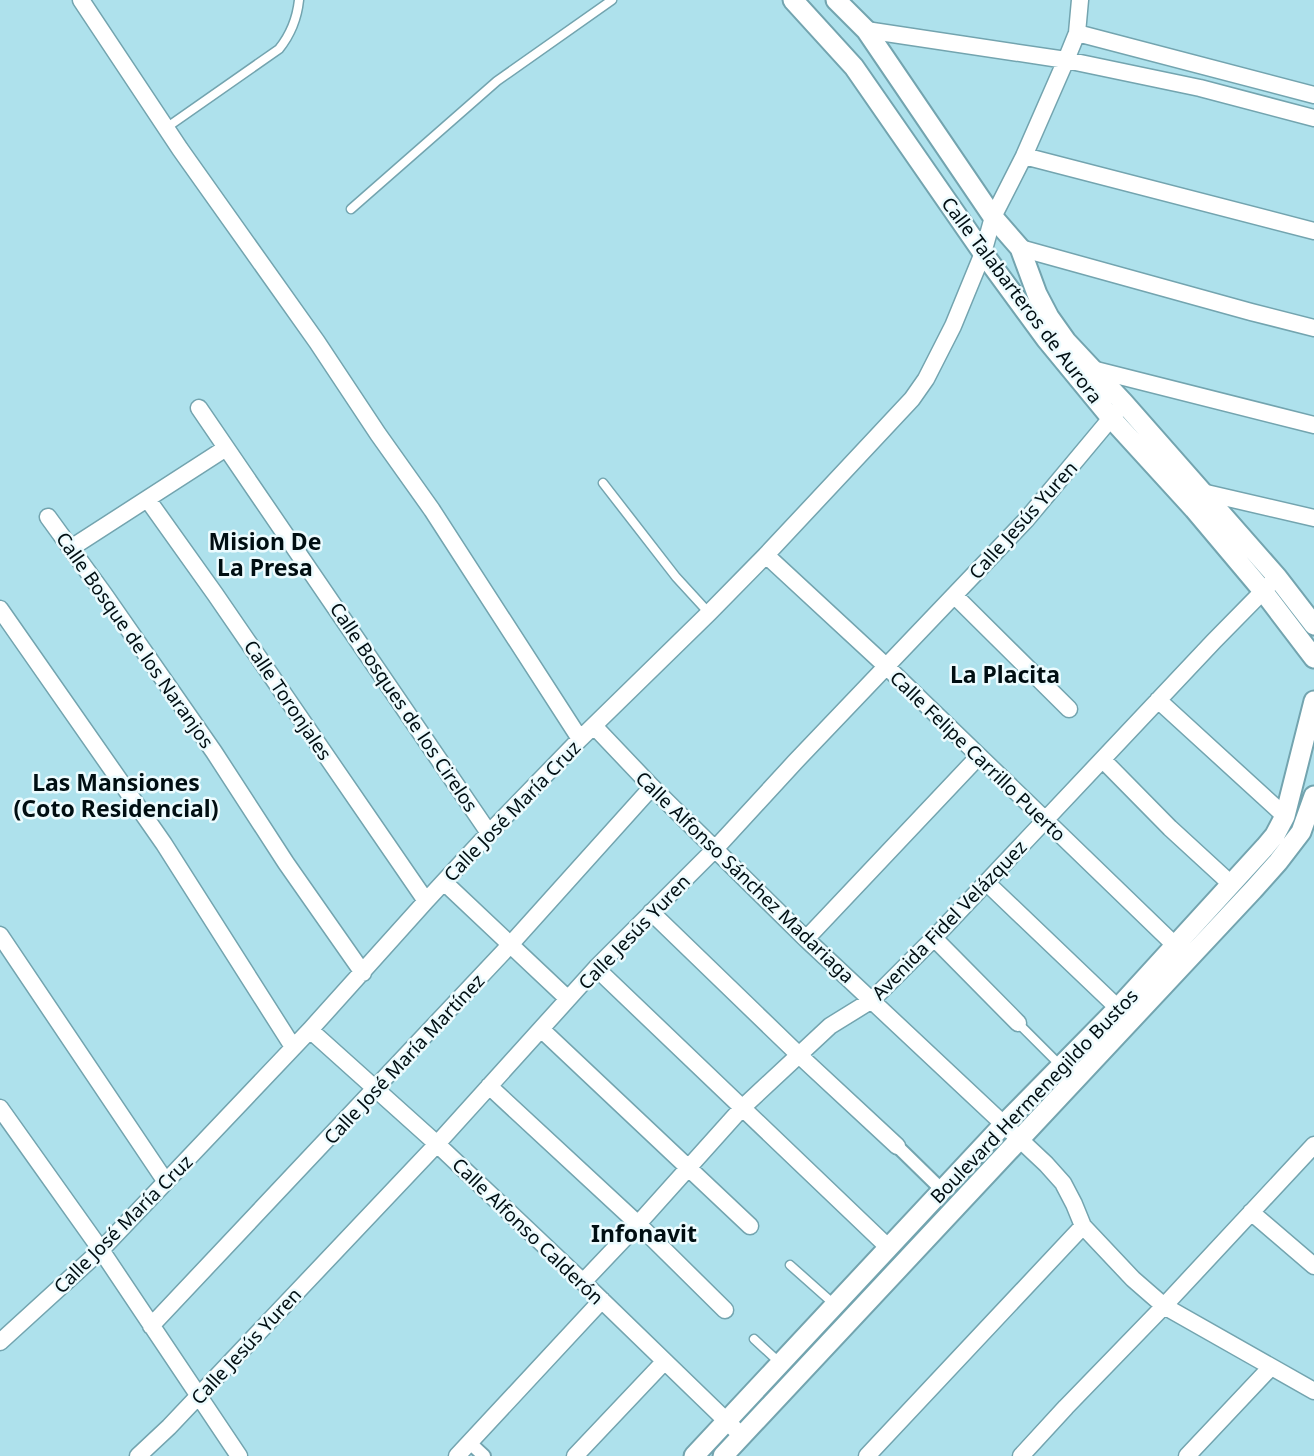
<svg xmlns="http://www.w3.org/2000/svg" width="1314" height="1456" font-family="'Noto Sans',sans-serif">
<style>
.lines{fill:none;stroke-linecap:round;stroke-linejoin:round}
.service-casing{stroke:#73a4af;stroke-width:11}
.pedestrian-casing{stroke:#73a4af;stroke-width:16}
.minor-casing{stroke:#73a4af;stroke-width:19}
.tertiary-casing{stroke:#73a4af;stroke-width:23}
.service{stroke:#fff;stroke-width:8}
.pedestrian{stroke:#fff;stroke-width:12}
.minor{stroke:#fff;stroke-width:16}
.tertiary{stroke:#fff;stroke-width:19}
.labels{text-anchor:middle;stroke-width:5;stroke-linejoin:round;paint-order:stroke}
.street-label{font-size:19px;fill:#000e12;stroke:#ecfbfe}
.quarter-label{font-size:23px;font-weight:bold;fill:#000e12;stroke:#ecfbfe}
</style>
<rect width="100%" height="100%" fill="#aee1ec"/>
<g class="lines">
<defs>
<path id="service" d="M166 128 279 49C291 34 297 19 299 0
M351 209 497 81 612 0
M603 483 676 577 709 613
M1018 1023 1061 1066
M790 1265 835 1305
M754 1339 780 1363"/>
<path id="pedestrian" d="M897 1146 943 1191
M469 1442 484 1456"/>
<path id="minor" d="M81 0 180 149 317 342 378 434 432 510 580 739
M866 30 1066 60 1200 88 1314 118
M1077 33 1314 95
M1024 156 1314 231
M1020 248 1251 312 1314 328
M1092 369 1314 425
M199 408 489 833
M1202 492 1314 518
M148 500 215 594 426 901
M48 517 104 594 214 752 286 863 363 973
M71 548 226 448
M766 555 887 667 1182 952
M955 596 1069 709
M0 609 164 844 293 1047
M1158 700 1285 816
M594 726 652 787 806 939 1046 1164 1063 1183 1074 1204 1083 1226 1133 1279 1164 1306 1314 1391
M1103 760 1170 828 1231 884
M444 882 568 999
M987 883 1118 1008
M651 912 800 1056 897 1146
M0 935 166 1182
M934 938 1018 1023
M806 939 979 756
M596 968 889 1248
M541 1029 750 1226
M310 1030 437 1144 583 1282 742 1436
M489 1086 638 1224 725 1310
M0 1108 101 1250 239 1456
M1251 1212 1314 1266
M583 1282 638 1224 742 1108 830 1026 872 1000 934 938 1214 641 1270 584
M151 1326 510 945 652 787
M0 1342 101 1250 310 1030 426 901 489 833 580 739 709 613 766 555 912 399 926 379 953 326 983 253 993 217 1024 156 1066 60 1077 33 1080 0
M138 1456 169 1427 437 1144 596 968 715 849 795 762 1026 520 1117 411
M457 1456 602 1300
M575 1456 664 1362
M867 1456 1083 1226
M1021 1456 1066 1407 1164 1306 1314 1145
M1187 1456 1271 1367"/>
<path id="tertiary" d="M793 0 854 67 983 253 1046 339 1111 418 1194 509 1263 591 1314 658
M836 0 866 30 993 217 1020 248 1037 294 1049 317 1066 341 1124 403 1277 577 1314 625
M694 1456 1003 1125 1118 1008 1265 847 1275 835 1285 816 1314 701
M723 1456 1253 890 1278 862 1301 832 1314 796"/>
</defs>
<!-- service casing -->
<use href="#service" class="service-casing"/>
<!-- pedestrian casing -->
<use href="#pedestrian" class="pedestrian-casing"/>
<!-- minor casing -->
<use href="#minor" class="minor-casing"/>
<!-- tertiary casing -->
<use href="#tertiary" class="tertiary-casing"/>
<!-- service -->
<use href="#service" class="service"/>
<!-- pedestrian -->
<use href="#pedestrian" class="pedestrian"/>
<!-- minor -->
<use href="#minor" class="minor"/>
<!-- tertiary -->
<use href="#tertiary" class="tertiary"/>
</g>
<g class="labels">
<!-- street labels -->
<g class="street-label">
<text transform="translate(1022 300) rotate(53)" y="7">Calle Talabarteros de Aurora</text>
<text transform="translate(1023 520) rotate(-48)" y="7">Calle Jesús Yuren</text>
<text transform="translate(135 640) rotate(55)" y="7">Calle Bosque de los Naranjos</text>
<text transform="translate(288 700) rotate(56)" y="7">Calle Toronjales</text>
<text transform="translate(404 707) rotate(56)" y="7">Calle Bosques de los Cirelos</text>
<text transform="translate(978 756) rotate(44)" y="7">Calle Felipe Carrillo Puerto</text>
<text transform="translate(512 811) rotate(-46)" y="7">Calle José María Cruz</text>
<text transform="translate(745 877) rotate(44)" y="7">Calle Alfonso Sánchez Madariaga</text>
<text transform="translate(949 920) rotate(-46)" y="7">Avenida Fidel Velázquez</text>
<text transform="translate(634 932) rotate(-46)" y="7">Calle Jesús Yuren</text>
<text transform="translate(404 1059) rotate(-47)" y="7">Calle José María Martínez</text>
<text transform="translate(1034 1096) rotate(-46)" y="7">Boulevard Hermenegildo Bustos</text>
<text transform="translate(123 1224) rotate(-45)" y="7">Calle José María Cruz</text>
<text transform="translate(528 1231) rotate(44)" y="7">Calle Alfonso Calderón</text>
<text transform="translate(246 1346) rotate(-47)" y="7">Calle Jesús Yuren</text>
</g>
<!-- quarter labels -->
<g class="quarter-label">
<text x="265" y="550">Mision De<tspan x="265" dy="26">La Presa</tspan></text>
<text x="1005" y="683">La Placita</text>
<text x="116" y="791">Las Mansiones<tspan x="116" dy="26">(Coto Residencial)</tspan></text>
<text x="644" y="1242">Infonavit</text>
</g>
</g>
</svg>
